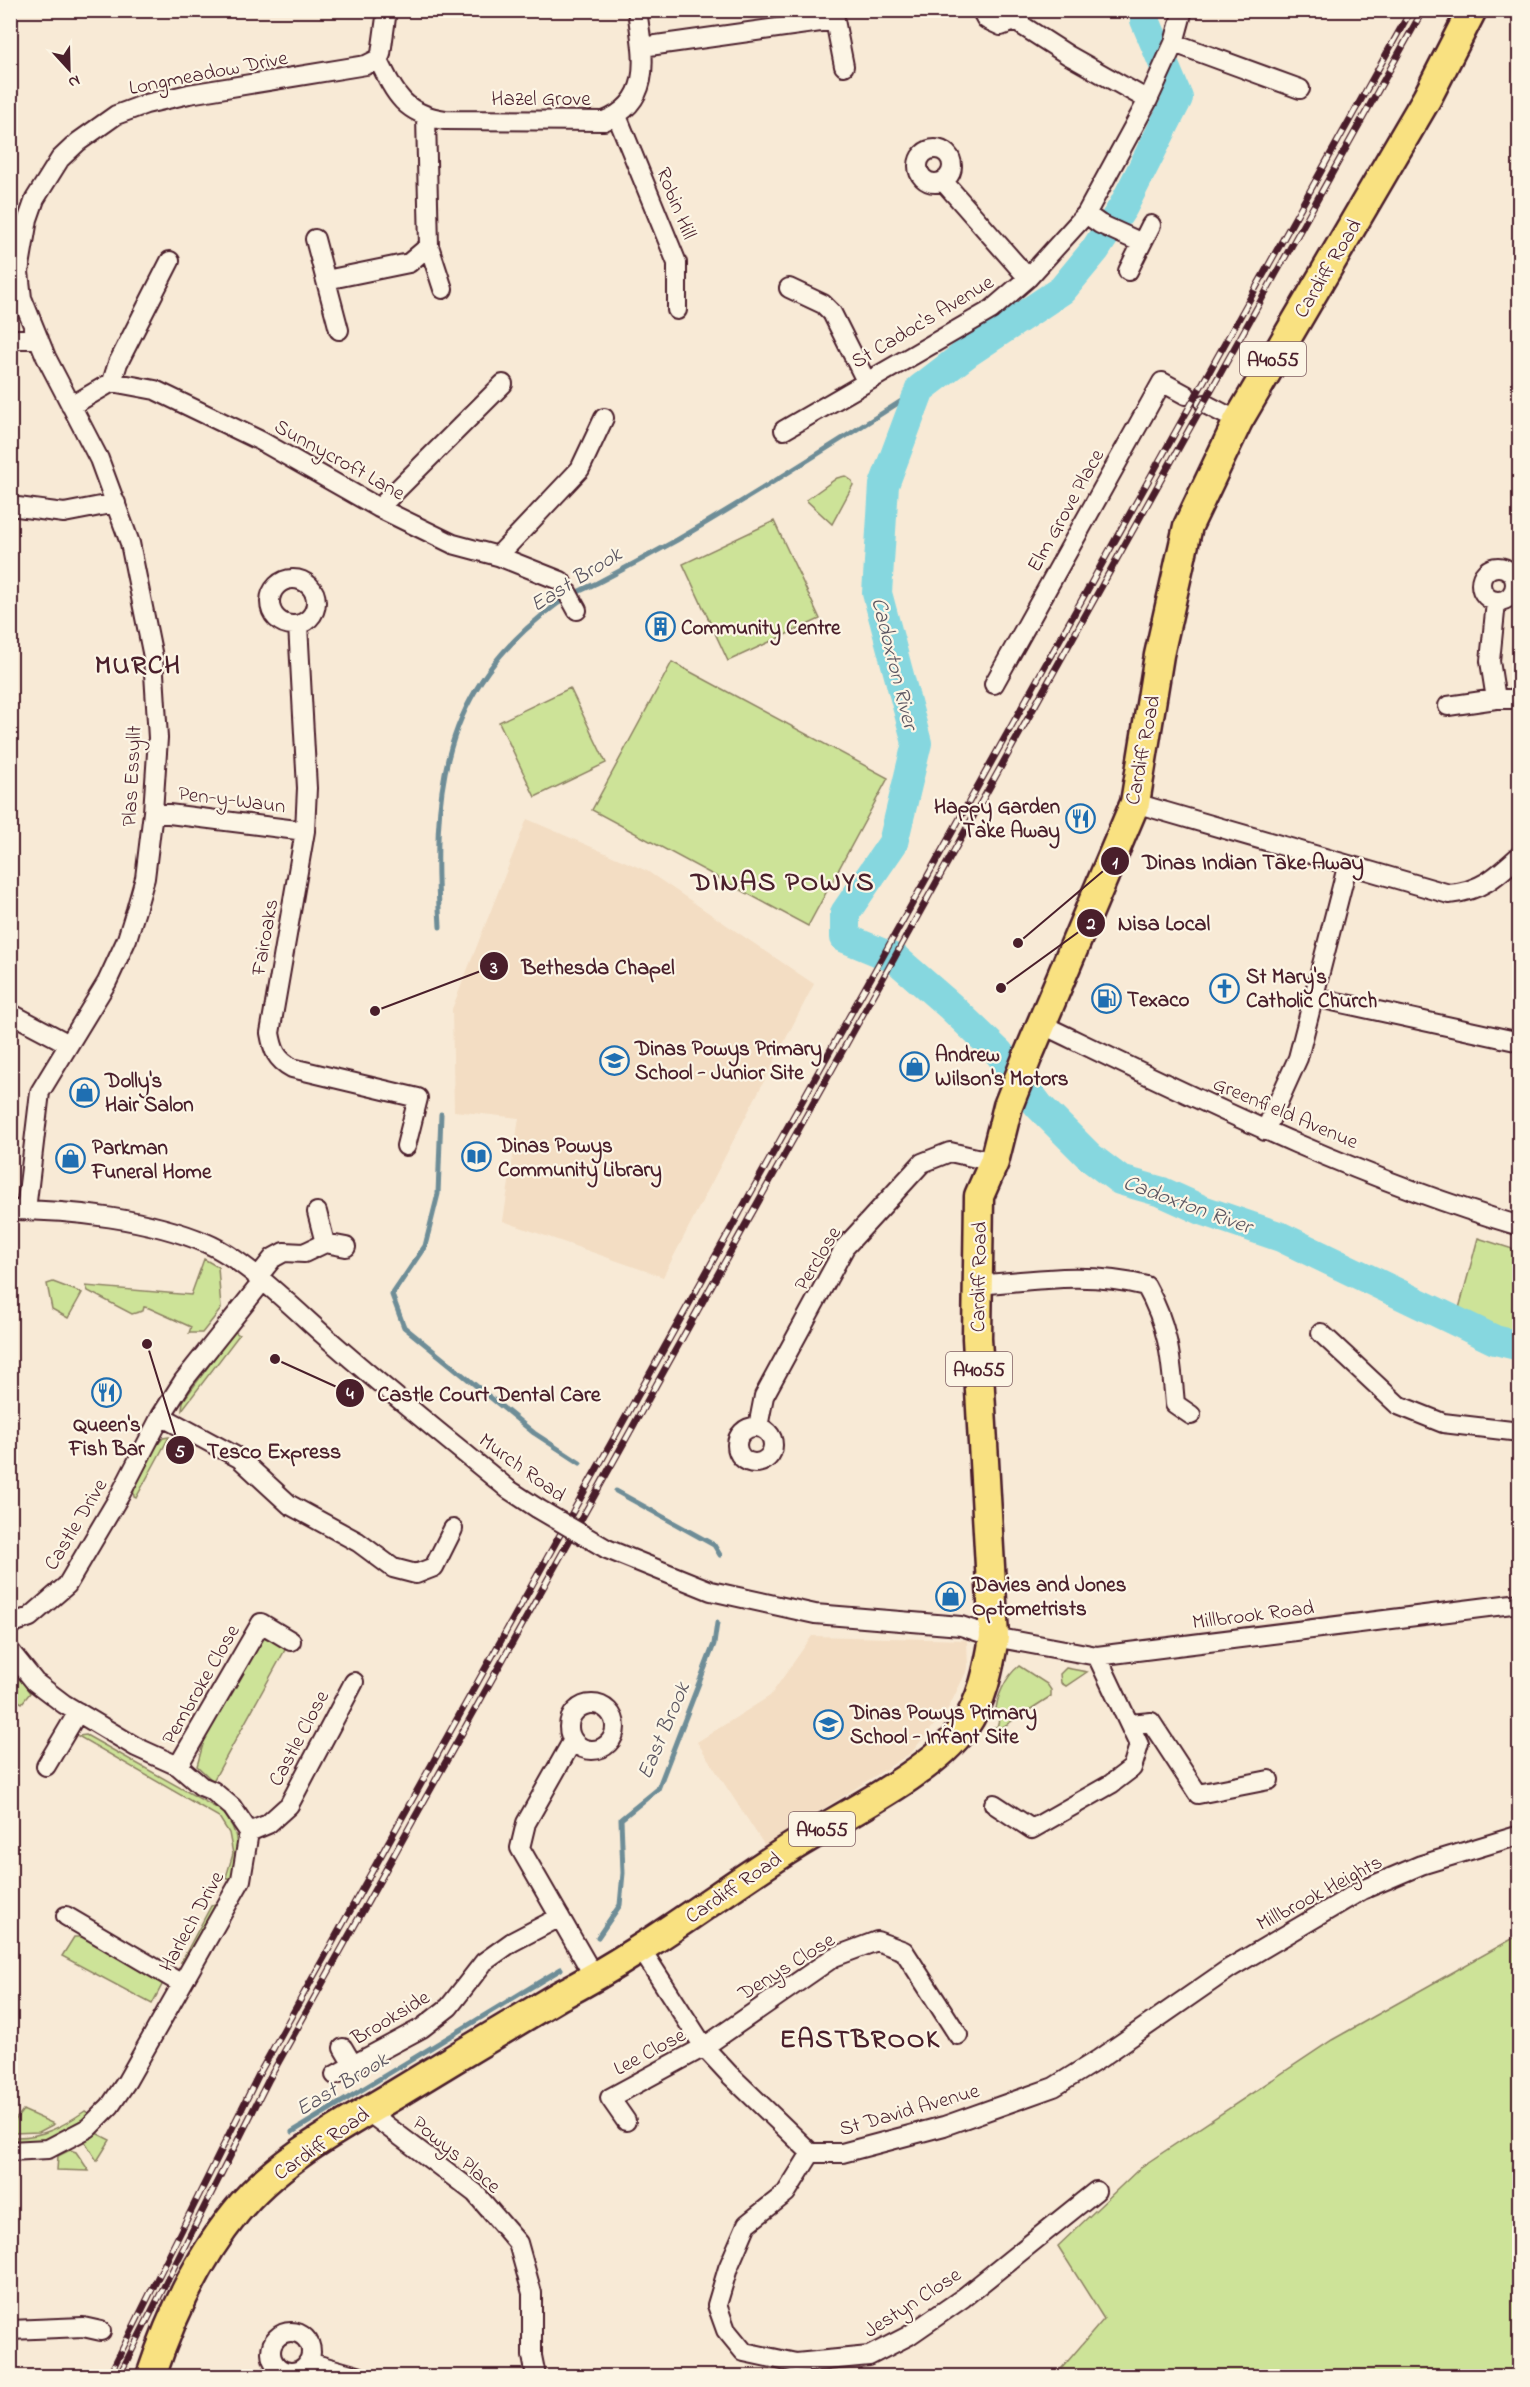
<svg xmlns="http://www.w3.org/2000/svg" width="1530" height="2387" font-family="'Indie Flower',sans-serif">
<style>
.built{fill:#f3ddc3}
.green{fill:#cde398;stroke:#8c8162;stroke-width:1.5}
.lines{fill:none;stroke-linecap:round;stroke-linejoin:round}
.stream{stroke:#6e8d97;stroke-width:5}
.river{stroke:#86d7df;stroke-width:30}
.street-casing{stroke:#4a1f2b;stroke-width:22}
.primary-casing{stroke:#4a1f2b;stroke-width:33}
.street{stroke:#fcf5e5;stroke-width:18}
.primary{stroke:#f9e181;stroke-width:28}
.rail-casing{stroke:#4a1f2b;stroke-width:7}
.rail{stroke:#fcf5e5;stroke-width:4.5;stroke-dasharray:14;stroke-linecap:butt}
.street-bridge-casing{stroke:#4a1f2b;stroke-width:22;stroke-linecap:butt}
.street-bridge{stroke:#fcf5e5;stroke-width:18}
.labels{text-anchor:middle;stroke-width:4.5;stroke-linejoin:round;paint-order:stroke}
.shield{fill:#fcf5e5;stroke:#7f5f63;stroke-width:1.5}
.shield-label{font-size:20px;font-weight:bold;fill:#4a1f2b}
.street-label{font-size:21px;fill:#4a1f2b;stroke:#fcf5e5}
.poi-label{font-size:21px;font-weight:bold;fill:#4a1f2b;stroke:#fcf5e5;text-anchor:start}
.water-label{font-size:22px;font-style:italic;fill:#5c5661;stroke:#fcf5e5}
.district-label{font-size:27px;font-weight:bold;letter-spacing:1.5px;fill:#4a1f2b;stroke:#fcf5e5}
.leader{fill:none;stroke:#4a1f2b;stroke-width:2}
.callout-dot{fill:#4a1f2b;stroke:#fcf5e5;stroke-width:2}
.mark-label{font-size:18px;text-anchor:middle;font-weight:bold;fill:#fff}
.callout-label{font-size:22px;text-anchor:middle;font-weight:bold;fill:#4a1f2b;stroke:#fcf5e5;stroke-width:4.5;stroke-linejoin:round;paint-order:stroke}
</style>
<rect width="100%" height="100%" fill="#f8ead6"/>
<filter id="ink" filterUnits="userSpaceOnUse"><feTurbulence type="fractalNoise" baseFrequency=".0167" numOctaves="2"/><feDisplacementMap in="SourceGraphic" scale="12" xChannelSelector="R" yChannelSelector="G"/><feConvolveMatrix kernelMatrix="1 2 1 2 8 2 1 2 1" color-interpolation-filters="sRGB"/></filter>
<g filter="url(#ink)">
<!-- built -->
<path class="built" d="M527 819 647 871 814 984 663 1277 503 1221 519 1118 454 1111 452 1009Z
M812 1636 967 1640 968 1668 949 1707 911 1753 765 1846 697 1742 770 1696Z"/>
<!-- green -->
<path class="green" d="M845 476 852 481 853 485 832 524 806 500 837 478Z
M774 521 820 619 728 661 683 564Z
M672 662 888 778 808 926 592 810Z
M570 688 606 763 535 797 499 722Z
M1478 1238 1519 1251V1346L1457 1316Z
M204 1259 218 1267 221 1309 202 1333H189L191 1327 149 1308 144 1307 143 1311 132 1314 88 1291 86 1286 191 1295Z
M53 1282 82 1293 68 1318 52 1309 47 1284Z
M234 1331 239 1335 182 1410 183 1401Z
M169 1437 136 1498 134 1497C131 1478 151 1452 163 1438Z
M271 1638 286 1648 213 1781 197 1766 205 1737 257 1645 263 1639Z
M10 1660 30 1693 22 1703 11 1697Z
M1019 1666 1047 1684 1051 1690V1696L995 1732 991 1731 993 1727H997L1000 1716 996 1715C995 1699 1006 1676 1019 1666Z
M1066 1668 1087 1672 1066 1686 1061 1683 1060 1674Z
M86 1735 222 1811C242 1834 238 1853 232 1880L226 1877 233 1854 229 1833 219 1817 78 1736Z
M216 1903 219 1908 188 1961 181 1962 211 1906Z
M1519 1935V2376H1055L1104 2319 1058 2246 1141 2167 1332 2040Z
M74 1937H84L159 1978 163 1983 152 2004 62 1956Z
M23 2110 25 2111 54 2124 39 2132 13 2133V2123Z
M85 2111 90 2114C65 2135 51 2141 19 2143L14 2137C42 2138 63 2126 85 2111Z
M96 2133 110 2140 97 2161 84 2140Z
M70 2150 76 2152 89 2171 57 2170 58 2156Z"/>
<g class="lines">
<!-- stream -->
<path class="stream" d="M440 927C432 791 439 690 557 604 569 595 584 589 597 583 624 569 650 555 677 540 759 492 839 441 920 389
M441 1114 438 1194 425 1246 392 1295 404 1327 534 1433 580 1463
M616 1491 714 1545 720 1555
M598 1937 620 1905 623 1873 621 1819 658 1789 714 1644 717 1623
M292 2132 561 1969"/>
<!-- river -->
<path class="river" d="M1146 10 1145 20 1178 98 1123 207 1095 250 1062 290 967 353 920 389 884 485 877 593 917 743 893 843 845 913V938L896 959 950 1006 999 1053 1039 1106 1091 1158 1120 1180 1162 1192 1202 1210 1281 1237 1495 1340 1520 1346"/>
<defs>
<path id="street" d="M981 10 986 19 1001 26 1015 21 1023 10
M835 20 844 66
M1015 21 1068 55 1148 100
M1174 43 1300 89
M642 47 835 20 834 10
M378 59C395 94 404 114 445 120L604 121C655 101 643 55 637 10
M617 116 677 263V310
M918 166a17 17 0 1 1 34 0a17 17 0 1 1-34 0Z
M943 181 1028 278
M1086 214 1100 224 1142 243
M315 239 339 330
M429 246 443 289
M1128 271 1151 225
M326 280 409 263 429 246 426 117
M789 288 823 304 832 313 866 381
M10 339H39
M112 382 118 363 170 261
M1205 404 1238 421
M71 406 112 382 155 390 261 441 379 508 453 544 498 556 561 581 577 610
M784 430 991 310 1028 278 1086 214 1148 100 1174 43 1183 10
M10 506 64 513 116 503
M379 508 503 384
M498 556 580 469 604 418
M1481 584a17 17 0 1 1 34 0a17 17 0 1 1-34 0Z
M270 602a23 23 0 1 1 46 0a23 23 0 1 1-46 0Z
M1496 602 1490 661 1496 699
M298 625 307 788 305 831 270 1033C273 1050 276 1059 292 1068L418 1098 406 1146
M994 684 1162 382 1186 395
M1448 706 1496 699H1520
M1135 803 1449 894C1481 891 1496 877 1520 855
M153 812 305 831
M1314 997 1520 1042
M10 1013 67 1043
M1041 1024C1197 1099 1353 1177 1520 1226
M1265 1131 1298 1058 1347 867
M10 1210C72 1210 150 1219 206 1243 247 1260 300 1315 334 1344 391 1394 450 1441 508 1489L537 1508
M26 1210 40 1092 107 982 127 939 136 910 145 878 153 812 158 738 153 657 130 543 99 459 46 357 22 298 19 272 28 219 35 199 60 159 78 142 116 115 146 104 189 94 366 65 378 59 381 54 387 10
M317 1212 325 1243
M257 1278 273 1258 284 1252 304 1253 325 1243 346 1247
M978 1285C1036 1280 1089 1271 1146 1286 1169 1327 1171 1358 1175 1404L1191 1415
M1321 1333 1398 1405 1443 1423 1520 1432
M161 1416 239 1458 290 1505 358 1542 393 1568 416 1574 434 1567 453 1529
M737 1445a18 18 0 1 1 36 0a18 18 0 1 1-36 0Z
M758 1427 764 1396 845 1247 922 1163 950 1152 994 1162
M607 1549 711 1591 815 1614 961 1626 994 1637 1097 1656 1520 1603
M10 1624 30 1617 67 1585 120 1495 161 1416 184 1380 262 1282
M10 1651 35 1682 64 1704 136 1747 178 1766 201 1786 213 1791 232 1807 249 1832 241 1880 127 2081 110 2106 88 2128 48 2149 10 2151
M569 1727a23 23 0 1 1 46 0a23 23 0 1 1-46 0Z
M1130 1724 1151 1722 1198 1794 1269 1780
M573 1740 526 1823 520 1848 595 1978
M46 1766 78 1712
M178 1766 261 1623 291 1641
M994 1804 1032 1829 1111 1784 1132 1768 1139 1745 1097 1656
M249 1832 268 1824 289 1805 354 1682
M66 1916 182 1984
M641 1949 704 2047 730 2075 811 2153H842L944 2126 1054 2087 1099 2059 1230 1968 1362 1890 1421 1865 1520 1835
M343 2048 353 2065 422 2028 449 2007 484 1962 512 1942 560 1917
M335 2075 353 2065
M367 2111 475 2193 518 2243 532 2293V2356L536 2376
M626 2121 610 2098 704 2047 834 1957 877 1941 904 1951 958 2035
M811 2153 786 2193 747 2224 728 2268 717 2305 726 2330 744 2352 796 2363 869 2356 908 2336 963 2298 1096 2191
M10 2330 83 2327 101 2331
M271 2352a20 20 0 1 1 40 0a20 20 0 1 1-40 0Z
M308 2362 358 2376"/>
<path id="primary" d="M151 2376C170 2319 198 2259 236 2212 276 2161 341 2127 396 2094 450 2061 505 2028 559 1996 639 1955 710 1900 786 1851 835 1819 932 1774 964 1727 983 1700 989 1668 994 1637L977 1338 979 1196 994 1162 1008 1106 1027 1058 1135 803 1159 655 1188 526 1238 421 1427 98 1472 10"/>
</defs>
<!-- street casing -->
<use href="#street" class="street-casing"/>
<!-- primary casing -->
<use href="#primary" class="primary-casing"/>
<!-- street -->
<use href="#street" class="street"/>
<!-- primary -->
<use href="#primary" class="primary"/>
<defs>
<path id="rail" d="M109 2376 259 2074 1411 10
M119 2376 269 2079 1423 10"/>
</defs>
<!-- rail casing -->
<use href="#rail" class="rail-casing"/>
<!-- rail -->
<use href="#rail" class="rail"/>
<defs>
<path id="street-bridge" d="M537 1508 607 1549"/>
</defs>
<!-- street-bridge casing -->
<use href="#street-bridge" class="street-bridge-casing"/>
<!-- street-bridge -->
<use href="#street-bridge" class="street-bridge"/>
</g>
</g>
<!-- icons -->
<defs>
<symbol id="building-ring" viewBox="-11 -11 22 22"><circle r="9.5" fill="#fcf5e5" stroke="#1f6fb2" stroke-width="1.5"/><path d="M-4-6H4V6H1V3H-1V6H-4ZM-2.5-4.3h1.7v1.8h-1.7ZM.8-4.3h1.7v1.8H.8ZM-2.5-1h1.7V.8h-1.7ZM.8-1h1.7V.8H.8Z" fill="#1f6fb2"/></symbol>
<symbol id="restaurant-ring" viewBox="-11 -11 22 22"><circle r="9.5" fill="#fcf5e5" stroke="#1f6fb2" stroke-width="1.5"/><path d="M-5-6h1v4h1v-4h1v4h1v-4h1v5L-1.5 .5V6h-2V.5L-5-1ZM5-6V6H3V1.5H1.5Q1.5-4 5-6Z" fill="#1f6fb2"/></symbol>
<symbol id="church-ring" viewBox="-11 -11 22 22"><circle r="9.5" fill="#fcf5e5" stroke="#1f6fb2" stroke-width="1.5"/><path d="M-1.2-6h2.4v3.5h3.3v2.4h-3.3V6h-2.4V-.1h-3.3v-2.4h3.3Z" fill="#1f6fb2"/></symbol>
<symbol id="fuel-ring" viewBox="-11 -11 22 22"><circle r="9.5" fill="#fcf5e5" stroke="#1f6fb2" stroke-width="1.5"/><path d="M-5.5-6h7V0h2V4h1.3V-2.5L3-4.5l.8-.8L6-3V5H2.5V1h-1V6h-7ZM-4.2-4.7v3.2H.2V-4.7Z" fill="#1f6fb2"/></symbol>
<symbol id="school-ring" viewBox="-11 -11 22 22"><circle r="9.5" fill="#fcf5e5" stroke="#1f6fb2" stroke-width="1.5"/><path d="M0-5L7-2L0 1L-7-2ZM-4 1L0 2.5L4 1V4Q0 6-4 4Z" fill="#1f6fb2"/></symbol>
<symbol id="shop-ring" viewBox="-11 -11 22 22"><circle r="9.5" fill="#fcf5e5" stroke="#1f6fb2" stroke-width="1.5"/><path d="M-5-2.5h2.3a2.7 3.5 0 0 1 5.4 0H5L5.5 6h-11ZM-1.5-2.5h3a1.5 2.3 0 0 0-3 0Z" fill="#1f6fb2"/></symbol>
<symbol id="library-ring" viewBox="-11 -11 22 22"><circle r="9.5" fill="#fcf5e5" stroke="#1f6fb2" stroke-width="1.5"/><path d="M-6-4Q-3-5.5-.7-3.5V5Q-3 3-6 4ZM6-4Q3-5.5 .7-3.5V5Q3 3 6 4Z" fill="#1f6fb2"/></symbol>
</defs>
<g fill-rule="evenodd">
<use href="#building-ring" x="644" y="610" width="33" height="33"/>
<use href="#restaurant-ring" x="1064" y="802" width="33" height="33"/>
<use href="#church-ring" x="1208" y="972" width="33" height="33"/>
<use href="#fuel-ring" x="1090" y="982" width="33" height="33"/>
<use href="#school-ring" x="598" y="1044" width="33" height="33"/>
<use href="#shop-ring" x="898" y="1050" width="33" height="33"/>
<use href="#shop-ring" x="68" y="1076" width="33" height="33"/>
<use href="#library-ring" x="460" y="1140" width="33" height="33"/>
<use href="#shop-ring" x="54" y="1142" width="33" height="33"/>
<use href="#restaurant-ring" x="90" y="1376" width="33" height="33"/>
<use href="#shop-ring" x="934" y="1580" width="33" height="33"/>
<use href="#school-ring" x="812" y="1708" width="33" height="33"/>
</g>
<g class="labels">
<!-- shield labels -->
<g class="shield">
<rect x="1240" y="342" width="66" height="34" rx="4.5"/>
<rect x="946" y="1352" width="66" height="34" rx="4.5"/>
<rect x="789" y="1812" width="66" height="34" rx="4.5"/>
</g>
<g class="shield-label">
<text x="1273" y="366">A4055</text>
<text x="979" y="1376">A4055</text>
<text x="822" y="1836">A4055</text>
</g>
<!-- street labels -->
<g class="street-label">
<text transform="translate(208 72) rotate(-11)" y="7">Longmeadow Drive</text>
<text x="541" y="105">Hazel Grove</text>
<text transform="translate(677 203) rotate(68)" y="7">Robin Hill</text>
<text transform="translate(1327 268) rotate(-59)" y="7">Cardiff Road</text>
<text transform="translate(922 321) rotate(-31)" y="7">St Cadoc's Avenue</text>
<text transform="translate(340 459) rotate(29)" y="7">Sunnycroft Lane</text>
<text transform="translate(1065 510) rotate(-61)" y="7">Elm Grove Place</text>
<text transform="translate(1142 750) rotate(-79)" y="7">Cardiff Road</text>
<text transform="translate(131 776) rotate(-87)" y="7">Plas Essyllt</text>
<text transform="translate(232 799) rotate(7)" y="7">Pen-y-Waun</text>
<text transform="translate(264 937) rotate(-80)" y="7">Fairoaks</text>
<text transform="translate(1286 1112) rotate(23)" y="7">Greenfield Avenue</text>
<text transform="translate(817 1258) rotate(-59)" y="7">Perclose</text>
<text transform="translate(978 1277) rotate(-89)" y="7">Cardiff Road</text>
<text transform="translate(523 1467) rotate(36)" y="7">Murch Road</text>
<text transform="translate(75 1524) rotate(-59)" y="7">Castle Drive</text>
<text transform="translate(1253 1614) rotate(-7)" y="7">Millbrook Road</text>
<text transform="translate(200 1684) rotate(-60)" y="7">Pembroke Close</text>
<text transform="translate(298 1738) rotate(-62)" y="7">Castle Close</text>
<text transform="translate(733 1887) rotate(-34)" y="7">Cardiff Road</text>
<text transform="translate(1319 1892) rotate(-28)" y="7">Millbrook Heights</text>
<text transform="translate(191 1921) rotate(-61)" y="7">Harlech Drive</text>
<text transform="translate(786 1966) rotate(-32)" y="7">Denys Close</text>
<text transform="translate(390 2017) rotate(-31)" y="7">Brookside</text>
<text transform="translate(649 2051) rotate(-28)" y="7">Lee Close</text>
<text transform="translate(909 2109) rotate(-16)" y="7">St David Avenue</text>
<text transform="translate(321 2143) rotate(-35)" y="7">Cardiff Road</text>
<text transform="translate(457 2154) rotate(40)" y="7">Powys Place</text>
<text transform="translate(912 2302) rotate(-33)" y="7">Jestyn Close</text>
</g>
<!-- poi labels -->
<g class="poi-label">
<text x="681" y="634">Community Centre</text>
<text x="1060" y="813" text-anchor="end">Happy Garden<tspan x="1060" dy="24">Take Away</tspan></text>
<text x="1246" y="983">St Mary's<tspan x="1246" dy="24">Catholic Church</tspan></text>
<text x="1127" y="1006">Texaco</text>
<text x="635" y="1055">Dinas Powys Primary<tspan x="635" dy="24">School - Junior Site</tspan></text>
<text x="935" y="1061">Andrew<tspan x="935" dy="24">Wilson's Motors</tspan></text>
<text x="105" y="1087">Dolly's<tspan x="105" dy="24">Hair Salon</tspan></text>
<text x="498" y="1152">Dinas Powys<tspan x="498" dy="24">Community Library</tspan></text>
<text x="92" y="1154">Parkman<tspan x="92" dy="24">Funeral Home</tspan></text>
<text x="107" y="1431" text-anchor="middle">Queen's<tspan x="107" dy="24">Fish Bar</tspan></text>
<text x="972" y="1591">Davies and Jones<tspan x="972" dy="24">Optometrists</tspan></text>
<text x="850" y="1719">Dinas Powys Primary<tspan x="850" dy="24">School - Infant Site</tspan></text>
</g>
<!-- water labels -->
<g class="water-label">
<text transform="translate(575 578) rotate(-32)" y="8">East Brook</text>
<text transform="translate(896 663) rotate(76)" y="8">Cadoxton River</text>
<text transform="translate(1188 1203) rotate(20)" y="8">Cadoxton River</text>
<text transform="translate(662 1730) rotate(-67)" y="8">East Brook</text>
<text transform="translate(341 2083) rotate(-31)" y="8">East Brook</text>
</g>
<!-- district labels -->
<g class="district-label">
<text x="138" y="673">MURCH</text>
<text x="783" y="890">DINAS POWYS</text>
<text x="860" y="2047">EASTBROOK</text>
</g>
</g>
<!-- callouts -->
<path class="leader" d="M1018 943L1115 861M1001 988L1091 923M375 1011L494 966M275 1359L350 1393M147 1344L180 1450"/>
<g class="callout-dot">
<circle cx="1018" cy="943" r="6"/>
<circle cx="1001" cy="988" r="6"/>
<circle cx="375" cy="1011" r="6"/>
<circle cx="275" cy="1359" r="6"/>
<circle cx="147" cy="1344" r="6"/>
<circle cx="1115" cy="861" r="15"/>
<circle cx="1091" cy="923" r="15"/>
<circle cx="494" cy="966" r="15"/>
<circle cx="350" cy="1393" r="15"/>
<circle cx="180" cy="1450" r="15"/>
</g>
<g class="mark-label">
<text x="1115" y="868">1</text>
<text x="1091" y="929">2</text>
<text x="494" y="973">3</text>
<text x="350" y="1399">4</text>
<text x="180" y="1457">5</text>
</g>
<g class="callout-label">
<text x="1253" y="869">Dinas Indian Take Away</text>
<text x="1164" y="930">Nisa Local</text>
<text x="598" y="974">Bethesda Chapel</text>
<text x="489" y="1401">Castle Court Dental Care</text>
<text x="274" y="1458">Tesco Express</text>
</g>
<!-- margin -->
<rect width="1530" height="2387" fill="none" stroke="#fcf5e5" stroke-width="36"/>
<rect x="18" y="18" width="1494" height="2351" fill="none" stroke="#4a1f2b" stroke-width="2" filter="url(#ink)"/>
<!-- north arrow -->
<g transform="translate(69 69) rotate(158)" stroke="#fcf5e5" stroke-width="4.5" paint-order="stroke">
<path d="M0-4.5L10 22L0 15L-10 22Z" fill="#4a1f2b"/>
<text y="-9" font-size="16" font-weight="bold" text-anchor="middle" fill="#4a1f2b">N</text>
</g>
</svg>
